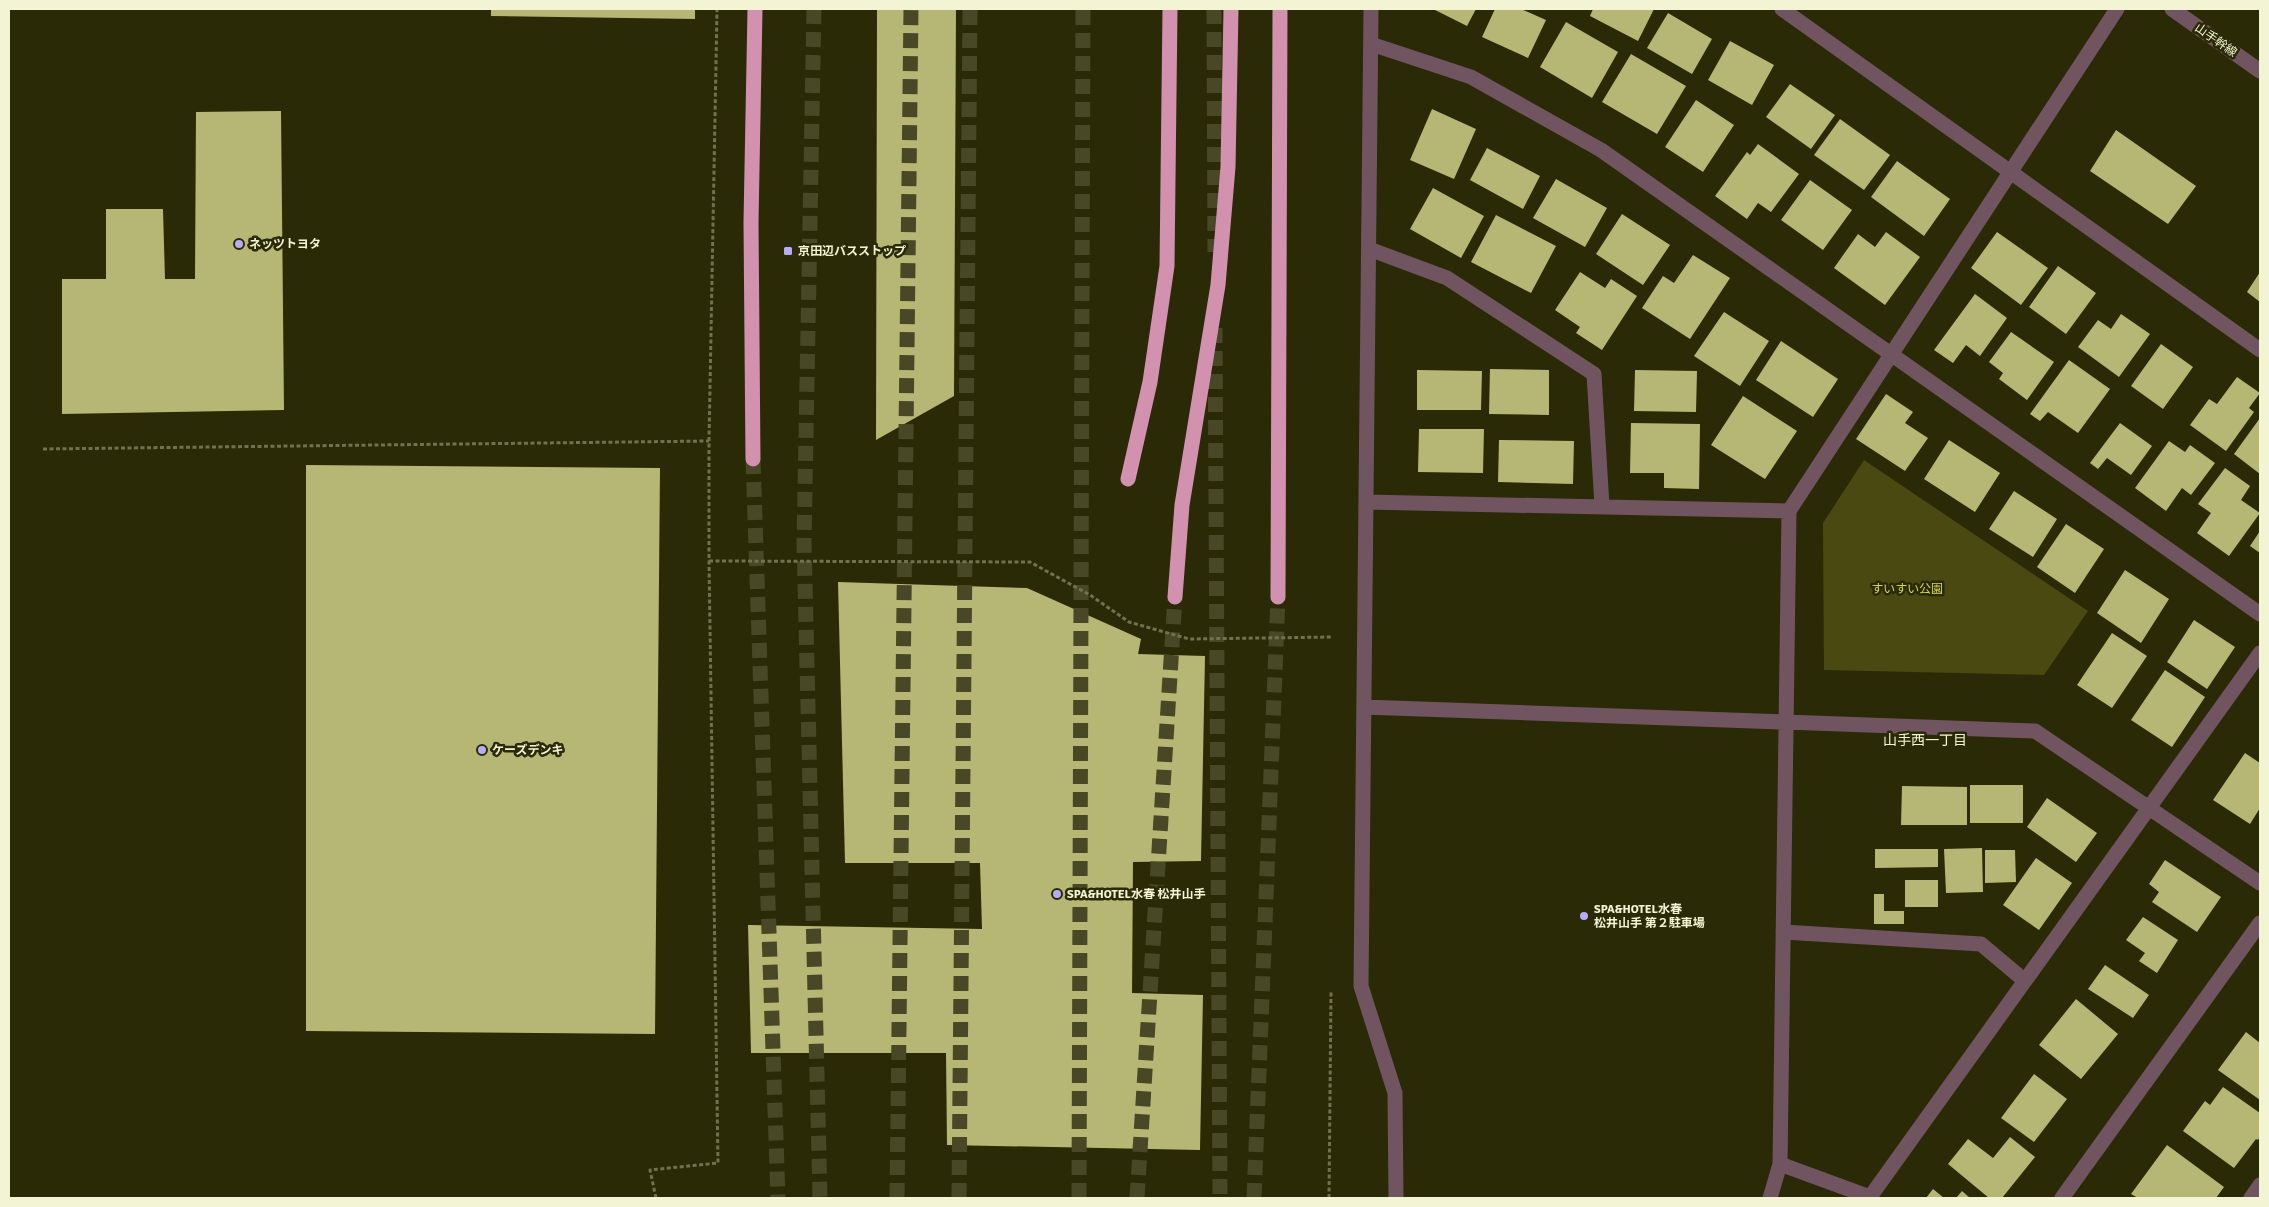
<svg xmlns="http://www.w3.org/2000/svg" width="2269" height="1207" font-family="Signika,'Noto Sans JP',sans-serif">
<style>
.green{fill:#494911}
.building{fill:#b6b775}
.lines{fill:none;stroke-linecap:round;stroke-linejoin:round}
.highway-tunnel{stroke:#484826;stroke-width:15;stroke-dasharray:15 8;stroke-linecap:butt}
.path{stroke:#71714f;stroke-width:3;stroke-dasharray:4 2.5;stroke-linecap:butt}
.minor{stroke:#705561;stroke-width:15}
.highway{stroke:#d391b0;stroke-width:15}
.poi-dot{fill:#b6acf8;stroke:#2a2a07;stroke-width:2}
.labels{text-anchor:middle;stroke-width:5;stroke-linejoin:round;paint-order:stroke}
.street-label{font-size:12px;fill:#f3f4d3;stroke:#2a2a07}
.poi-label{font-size:12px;font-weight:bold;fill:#f3f4d3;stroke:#2a2a07;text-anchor:start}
.park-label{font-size:12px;fill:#d7d84f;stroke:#2a2a07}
.neighbourhood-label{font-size:14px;fill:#f3f4d3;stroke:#2a2a07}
</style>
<rect width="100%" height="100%" fill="#2a2a07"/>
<!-- green -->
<path class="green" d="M1864 460 2088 611 2044 675 1824 670 1823 523Z"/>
<!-- building -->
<path class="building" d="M491 9H695V19L491 16Z
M877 9H956L954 396 876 440Z
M1433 9H1476L1467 26Z
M1495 9H1521L1546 20 1528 58 1482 37Z
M1593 9H1654L1638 41 1590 16Z
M1668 13 1712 39 1692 74 1647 48Z
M1566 22 1618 52 1592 98 1540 67Z
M1730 41 1774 65 1752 105 1708 80Z
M1631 54 1686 86 1657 134 1602 102Z
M1790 84 1835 115 1811 149 1766 117Z
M1696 100 1734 125 1703 172 1665 147Z
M1432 109 1476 129 1454 179 1410 160Z
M281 111 284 410 62 414V279H106V209H163L165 279H195L196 112Z
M1840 119 1890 155 1864 190 1814 155Z
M2116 130 2196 186 2168 224 2090 171Z
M1758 144 1799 174 1771 212 1758 203 1747 219 1715 196 1747 152 1750 155Z
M1487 148 1540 176 1523 209 1470 180Z
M1897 161 1950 199 1924 236 1871 197Z
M1556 179 1607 208 1585 247 1533 218Z
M1810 180 1852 210 1823 250 1781 220Z
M1433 188 1484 216 1461 258 1410 229Z
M1622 214 1670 245 1643 285 1596 254Z
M1496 215 1556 246 1531 293 1471 262Z
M1886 232 1920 257 1885 305 1834 268 1858 234 1875 247Z
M1997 232 2048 268 2021 305 1971 268Z
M1693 255 1730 278 1690 339 1642 308 1663 276 1674 283Z
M2058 266 2096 293 2066 334 2029 307Z
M1580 272 1605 288 1611 279 1637 296 1602 350 1576 333 1580 327 1555 310Z
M2260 272V302L2247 292Z
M1975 294 2007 318 1980 356 1966 345 1953 363 1934 350Z
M1724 312 1769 341 1740 386 1694 356Z
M2121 314 2150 334 2119 377 2078 347 2098 320 2111 329Z
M2011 332 2054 362 2027 400 1999 379 2003 373 1989 362Z
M1781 341 1838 379 1813 417 1756 380Z
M2161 344 2193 367 2163 409 2131 386Z
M2069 360 2110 389 2078 433 2048 412 2040 421 2030 414Z
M1490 369 1549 370V415L1489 414Z
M1417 370 1482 371 1481 410H1417Z
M1635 370 1697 371 1696 412 1634 411Z
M2237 377 2260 393 2249 408 2254 412 2226 451 2190 425 2209 399 2217 404Z
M1886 394 1913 412 1905 423 1928 438 1905 471 1856 439Z
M1743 396 1797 431 1765 479 1711 445Z
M2260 418V474L2234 454Z
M1631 423 1700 424 1699 489 1664 488V473H1630Z
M2120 423 2152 446 2131 475 2107 458 2098 469 2090 463Z
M1419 429H1484L1483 473 1418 472Z
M1499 440 1574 441 1573 484 1498 482Z
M1949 440 2000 473 1975 512 1924 479Z
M2169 441 2185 452 2190 445 2215 463 2191 495 2182 488 2166 511 2135 488Z
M306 465 660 468 655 1034 306 1031Z
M2225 468 2250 486 2241 500 2260 513 2229 556 2197 533 2211 513 2198 504Z
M2014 491 2057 519 2033 557 1989 529Z
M2066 524 2104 549 2075 593 2037 567Z
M2260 531V553L2250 546Z
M2125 570 2169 599 2141 643 2097 613Z
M838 582 1027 588 1141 639 1138 654 1205 656 1201 861 1133 862 1132 993 1203 995 1200 1150 947 1145 946 1053H751L748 925 982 929 980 863H845Z
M2194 620 2235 647 2207 689 2167 662Z
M2112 633 2147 656 2112 708 2077 685Z
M2165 670 2205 697 2172 747 2131 720Z
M2245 753 2260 763V808L2250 824 2213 800Z
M1970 785H2023V823H1970Z
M1902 786 1967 787V825H1901Z
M2047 798 2097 833 2076 862 2027 827Z
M1982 848 1983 892 1946 893 1944 849Z
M1875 849H1938V867L1875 868Z
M1985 850H2015L2016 882 1985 883Z
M2036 858 2072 883 2039 930 2003 905Z
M2165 860 2221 897 2197 932 2152 902 2159 892 2149 884Z
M1905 880H1938V907H1905Z
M1874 894H1884V911H1904V924H1874Z
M2143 917 2178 940 2157 973 2139 961 2145 953 2126 940Z
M2105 965 2149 995 2133 1018 2088 989Z
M2076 999 2118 1034 2081 1079 2039 1045Z
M2246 1032 2260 1043V1100L2218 1070Z
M2034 1074 2067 1099 2034 1142 2001 1118Z
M2223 1087 2260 1113V1136L2258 1140 2256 1139 2234 1168 2183 1131 2205 1101 2210 1105Z
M2010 1137 2035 1157 2002 1198H1989L1948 1164 1968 1139 1993 1158Z
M2167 1145 2224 1187 2216 1198H2138L2131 1194Z
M1933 1189 1944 1198H1926Z
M1962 1191 1970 1198H1956Z"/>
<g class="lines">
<!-- highway-tunnel -->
<path class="highway-tunnel" d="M814 9 804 542 820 1198
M1214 9 1215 252
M1215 328 1220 1198
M753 459 778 1198
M897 1198 911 9
M959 1198 970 9
M1079 1198 1083 9
M1137 1198 1175 597
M1254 1198 1278 597"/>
<!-- path -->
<path class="path" d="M43 449 709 441
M709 561 1030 562 1090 595 1129 622 1189 639 1333 637
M656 1198 650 1170 718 1163 709 561V441L717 9
M1329 1198 1331 992"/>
<!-- minor -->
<path class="minor" d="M1371 9 1361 986 1395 1093 1396 1198
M1782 9 2260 350
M2172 9 2260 71
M1371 44 1471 77 1601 150 2260 614
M1369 249 1447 278 1594 374 1602 506
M1366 502 1789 511
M1364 707 2035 731 2260 883
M1783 932 1981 944 2025 981
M1780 1164 1870 1197 2260 653
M1770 1198 1780 1164 1789 511 2117 9
M2062 1198 2260 923
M2251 1198 2260 1185"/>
<!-- highway -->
<path class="highway" d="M753 459 751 222 755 9
M1128 479 1150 382 1167 266 1170 9
M1175 597 1182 505 1218 285 1228 167 1231 9
M1278 597 1280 9"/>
</g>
<!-- markers -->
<g class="poi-dot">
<circle cx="239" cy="244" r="5"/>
<rect x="783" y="246" width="10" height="10" rx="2.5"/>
<circle cx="482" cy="750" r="5"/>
<circle cx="1057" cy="894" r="5"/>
<circle cx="1584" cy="916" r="5"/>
</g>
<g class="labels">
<!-- street labels -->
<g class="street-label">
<text transform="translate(2216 40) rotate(35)" y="4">山手幹線</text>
</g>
<!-- poi labels -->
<g class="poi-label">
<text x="249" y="248">ネッツトヨタ</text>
<text x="798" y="255">京田辺バスストップ</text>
<text x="492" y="754">ケーズデンキ</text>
<text x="1067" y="898">SPA&amp;HOTEL水春 松井山手</text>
<text x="1594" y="913">SPA&amp;HOTEL水春<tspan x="1594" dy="14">松井山手 第２駐車場</tspan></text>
</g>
<!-- park labels -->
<g class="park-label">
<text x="1907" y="593">すいすい公園</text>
</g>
<!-- neighbourhood labels -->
<g class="neighbourhood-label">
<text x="1925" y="745">山手西一丁目</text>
</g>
</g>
<!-- border -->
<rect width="2269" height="1207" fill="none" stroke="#f3f4d3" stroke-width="20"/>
</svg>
